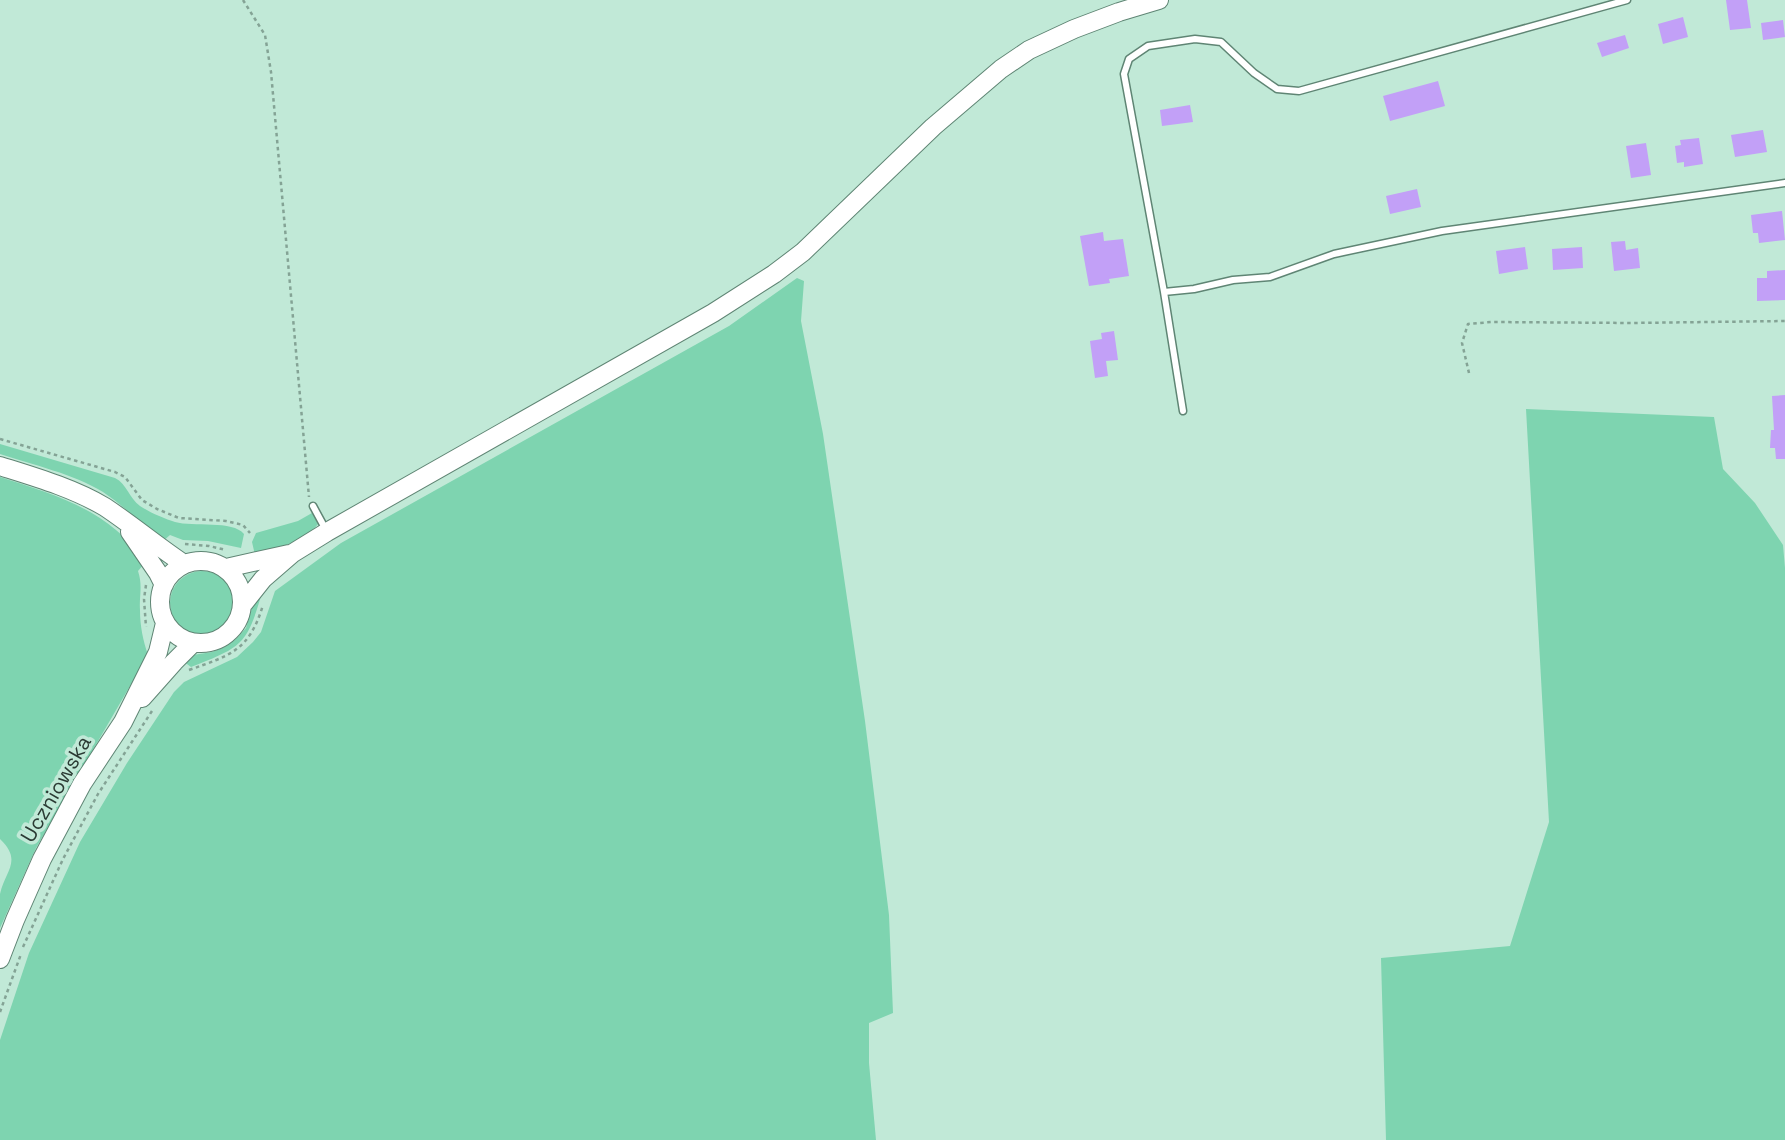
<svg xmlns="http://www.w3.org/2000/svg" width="1785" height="1140" font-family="'Space Grotesk',sans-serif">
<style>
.green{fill:#7ed4b0}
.building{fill:#c2a0f7}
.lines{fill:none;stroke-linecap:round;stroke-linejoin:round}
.service-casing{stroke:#5f8574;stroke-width:9}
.secondary-casing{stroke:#5f8574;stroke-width:20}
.path{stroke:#84a395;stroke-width:2.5;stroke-dasharray:3.5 3.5;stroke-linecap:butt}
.service{stroke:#fff;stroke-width:6}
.secondary{stroke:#fff;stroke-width:18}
.labels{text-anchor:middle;stroke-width:7;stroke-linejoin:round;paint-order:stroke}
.street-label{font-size:21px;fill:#2b3b34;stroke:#c1e9d7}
</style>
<rect width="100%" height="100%" fill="#c1e9d7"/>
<!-- green -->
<path class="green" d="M797 278 804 281 801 321 823 434 865 721 889 915 893 1013 869 1023V1063L876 1140H0V1040L29 953 80 842 127 763 174 692 184 682 237 657 253 642 261 632 275 591 341 543 729 326Z
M1526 409 1714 417 1723 469 1755 503 1783 545 1785 568V1140H1386L1381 958 1510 946 1549 822Z
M0 444 115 478C127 484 129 498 140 506 149 512 165 519 175 522 193 527 233 520 244 534L241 548 208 541 183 540 170 535 162 542C143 525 124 506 103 492 74 474 33 465 0 454Z
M0 477C40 490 83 502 116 530 127 539 135 553 144 564L138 571C143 586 139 596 140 610 140 626 143 640 148 655L36 848 0 928C0 917 0 904 0 894 5 871 23 861 0 839Z
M312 513 318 524C306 540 274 550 255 555L252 542 256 533 298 521Z
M170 603a32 32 0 1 1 64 0a32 32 0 1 1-64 0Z
M263 589C247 645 244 646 191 667L183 661 193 655 212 652 225 647 236 639 246 628 253 604Z"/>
<!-- building -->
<path class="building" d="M1726 0H1747L1751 28 1730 30Z
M1683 17 1688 37 1663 44 1658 24Z
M1783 20 1785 37 1763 40 1761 23Z
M1625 35 1629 48 1602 57 1597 43Z
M1438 81 1445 106 1390 121 1383 96Z
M1190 105 1193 122 1162 126 1160 110Z
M1763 130 1767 152 1735 157 1731 135Z
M1699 138 1703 164 1684 167V162L1677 163 1675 146 1681 145 1680 140Z
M1646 143 1651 175 1631 178 1626 146Z
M1417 189 1421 207 1390 214 1386 196Z
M1782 211 1785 240 1759 243 1758 233H1753L1751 215Z
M1103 232 1104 241 1123 239 1129 276 1109 279 1110 283 1089 286 1080 236Z
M1625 241 1626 250 1638 248 1640 268 1614 271 1611 242Z
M1525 247 1528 269 1499 274 1496 251Z
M1582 247 1583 268 1553 270 1552 249Z
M1785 270V300L1757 301V278H1767V271Z
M1114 331 1118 360 1106 361 1108 376 1095 378 1090 341 1102 339 1101 333Z
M1785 395V459H1776L1775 448H1770L1771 430H1774L1772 396Z"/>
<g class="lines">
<defs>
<path id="service" d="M1164 292 1194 289 1233 280 1270 277 1334 254 1442 231 1785 183
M1183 411 1164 292 1124 74 1129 59 1148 46 1195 39 1221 42 1254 73 1277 89 1299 91 1627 0
M313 506 326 530"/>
<path id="secondary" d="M0 466C35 477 73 488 105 507 132 525 157 546 184 564
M130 532 158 573 164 585
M160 602a41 41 0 1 1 82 0a41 41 0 1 1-82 0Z
M226 568 289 554
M244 603 263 579 293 553 327 532 713 313 774 274 803 252 933 127 1001 69 1029 50 1074 29 1119 12 1159 0
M142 698 174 662 192 644
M0 959 15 920 42 859 82 784 123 722 158 652 165 623"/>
</defs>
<!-- service casing -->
<use href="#service" class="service-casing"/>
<!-- secondary casing -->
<use href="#secondary" class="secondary-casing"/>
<!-- path -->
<path class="path" d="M243 0 265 35 271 72 309 497
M1469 373 1462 343 1468 324 1491 322 1631 323 1785 321
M0 439 115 472 125 477 142 500 157 509 179 518 226 521 243 525 250 533
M185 544 209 546 226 550
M146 585 144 599 146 627
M189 670C231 655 249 651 263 605
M23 947 63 859 98 794 152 711
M0 1012 21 954"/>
<!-- service -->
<use href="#service" class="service"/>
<!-- secondary -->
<use href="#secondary" class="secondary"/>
</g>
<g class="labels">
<!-- street labels -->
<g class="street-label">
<text transform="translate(56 789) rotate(-60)" y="7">Uczniowska</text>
</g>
</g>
</svg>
